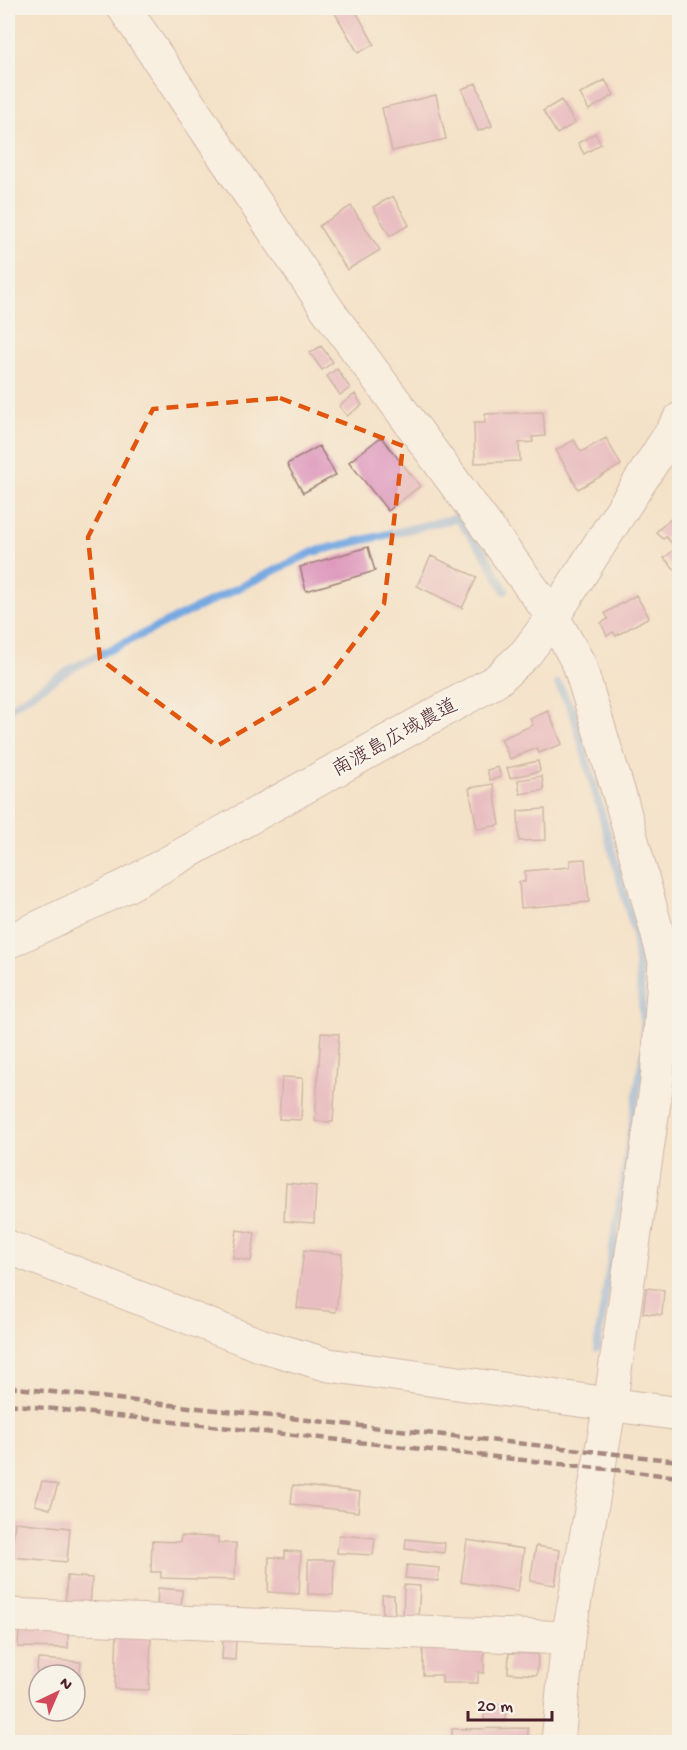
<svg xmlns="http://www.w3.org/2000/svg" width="687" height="1750" font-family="'Gochi Hand','Klee One',sans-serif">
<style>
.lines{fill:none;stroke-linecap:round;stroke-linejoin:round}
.stream{stroke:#76a8e1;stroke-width:8}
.building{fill:#dc93ba}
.minor-casing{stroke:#9f807a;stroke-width:35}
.minor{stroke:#fff;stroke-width:33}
.rail{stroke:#4a1f2b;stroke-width:4.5;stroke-dasharray:9 4.5;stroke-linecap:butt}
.marked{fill:none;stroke:#e0560e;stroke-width:4.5;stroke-dasharray:12 8;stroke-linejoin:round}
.labels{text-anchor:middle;stroke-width:5;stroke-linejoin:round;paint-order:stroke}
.street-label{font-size:20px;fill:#4a1f2b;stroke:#f7f3e8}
</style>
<rect width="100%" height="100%" fill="#f7f3e8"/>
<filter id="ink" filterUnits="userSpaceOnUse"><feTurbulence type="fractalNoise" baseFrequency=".0167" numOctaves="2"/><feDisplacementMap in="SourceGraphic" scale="12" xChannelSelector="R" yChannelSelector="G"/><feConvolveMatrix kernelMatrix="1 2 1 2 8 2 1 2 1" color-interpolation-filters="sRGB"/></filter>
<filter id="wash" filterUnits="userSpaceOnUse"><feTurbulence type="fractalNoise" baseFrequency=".008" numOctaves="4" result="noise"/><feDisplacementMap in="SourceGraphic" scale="24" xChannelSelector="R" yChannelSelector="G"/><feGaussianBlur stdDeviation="1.35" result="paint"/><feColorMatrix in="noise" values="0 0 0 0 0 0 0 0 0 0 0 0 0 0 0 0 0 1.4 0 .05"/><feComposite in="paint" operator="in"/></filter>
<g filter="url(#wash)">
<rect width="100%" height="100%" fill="#f4e2c8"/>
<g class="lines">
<!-- stream -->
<path class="stream" d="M558 684 573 712 635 933 645 1034
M8 709 72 668 313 552 457 518 485 554 505 591
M597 1348 643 1055"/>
</g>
<g id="blocks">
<!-- building -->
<path class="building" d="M332 8H354L374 44 358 53Z
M605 80 614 95 589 110 580 94Z
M476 83 492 126 478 131 462 89Z
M436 95 446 139 392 151 382 108Z
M561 100 575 123 557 134 543 111Z
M595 133 601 144 584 154 578 143Z
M393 196 409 225 390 236 373 207Z
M351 206 380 250 347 270 319 226Z
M321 346 333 362 322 370 310 353Z
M337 369 350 388 340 395 327 376Z
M355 394 362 405 347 416 339 406Z
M543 412 545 436 532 437 533 442 519 443 520 461 475 463 474 423H485V414Z
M381 437 420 486 388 511 349 462Z
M606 438 621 465 578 489 556 450 574 440 581 452Z
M319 446 336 475 303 493 287 464Z
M680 511V575L664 558 676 548 666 537 663 539 656 532Z
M368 547 375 571 306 591 300 567Z
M431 556 477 577 462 608 417 586Z
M636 595 649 617 616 636 613 632 607 636 601 623 608 619 605 613Z
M548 711 562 744 539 753 537 748 510 759 501 739 533 725 530 719Z
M538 761 540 771 510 778 507 768Z
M498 767 501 777 490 780 487 770Z
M542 776 544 790 520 794 518 780Z
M493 784 500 825 477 829 469 788Z
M545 809 546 840 519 841 518 811Z
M585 859 589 902 521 908 519 882H525V871L570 867V860Z
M321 1033 339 1034 333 1122 315 1121Z
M282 1077 303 1078 301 1120 279 1119Z
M286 1183 316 1186 314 1223 284 1221Z
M237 1230 255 1233 251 1261 233 1258Z
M304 1250 342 1254 336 1312 297 1308Z
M646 1288 664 1290 662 1315 643 1313Z
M42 1481 58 1485 50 1509 35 1505Z
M293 1485 360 1492 358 1512 291 1504Z
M15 1522 70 1528 67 1562 11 1557Z
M339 1535 375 1538 373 1555 337 1553Z
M181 1536 218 1537V1543H236L235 1580 161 1578V1572H151L152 1541 180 1542Z
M406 1539 445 1543 444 1553 405 1549Z
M467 1540 524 1549 518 1591 461 1582Z
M536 1546 560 1550 555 1585 530 1581Z
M285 1551 301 1552 299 1594 268 1592 269 1557 285 1558Z
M308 1560H334L333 1595 308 1594Z
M407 1565 439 1568 438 1581 405 1578Z
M67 1576 92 1578 90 1607 65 1605Z
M404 1585 420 1586 418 1621 403 1620Z
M158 1588 182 1590 181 1611 157 1609Z
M382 1595H394L395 1620H383Z
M19 1625 68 1627V1648L18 1647Z
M117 1629 151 1637 149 1690 115 1689Z
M223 1639H236L235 1660 222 1659Z
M423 1644H484V1673L478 1672V1683H442V1675H423Z
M509 1653 538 1654 537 1675 508 1673Z
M38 1659 81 1662 77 1706H75V1675H39V1702H34Z
M485 1704 506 1705 505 1721 484 1720Z
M528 1728V1742H452V1729Z
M233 1736H271V1742H233Z
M413 1739V1742H339V1740Z"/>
</g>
</g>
<g filter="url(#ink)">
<use href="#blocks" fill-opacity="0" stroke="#9f807a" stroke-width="1.5"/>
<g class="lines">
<defs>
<path id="minor" d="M124 8 327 309 553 617 579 664 621 800 665 961 657 1081 610 1405 568 1638 558 1742
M8 942 128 885 496 681 526 653 553 617 680 419
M8 1247 260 1345 329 1365 680 1414
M8 1615 568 1638"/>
</defs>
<!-- minor casing -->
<use href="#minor" class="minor-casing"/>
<!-- minor -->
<use href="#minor" class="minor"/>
<!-- rail -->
<path class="rail" d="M8 1387 680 1461
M8 1404 680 1477"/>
</g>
</g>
<!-- marked area -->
<path d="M0 0H687V1750H0ZM280 398 403 446 384 604 324 683 217 746 100 659 88 537 153 409Z" fill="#f4e2c8" fill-opacity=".55" fill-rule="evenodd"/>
<path class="marked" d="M280 398 403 446 384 604 324 683 217 746 100 659 88 537 153 409Z"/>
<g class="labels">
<!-- street labels -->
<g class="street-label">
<text transform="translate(394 736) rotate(-29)" y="7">南渡島広域農道</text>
</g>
</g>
<!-- margin -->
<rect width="687" height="1750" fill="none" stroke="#f7f3e8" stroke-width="30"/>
<!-- north arrow -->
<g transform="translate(57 1693) rotate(44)"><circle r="28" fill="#f7f3e8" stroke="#b29e9c" stroke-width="1.5"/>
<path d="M0-4.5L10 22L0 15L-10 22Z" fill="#d1495b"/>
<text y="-9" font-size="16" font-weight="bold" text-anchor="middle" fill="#4a1f2b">N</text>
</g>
<!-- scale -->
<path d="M468 1711v9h84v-9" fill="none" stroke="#4a1f2b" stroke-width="3"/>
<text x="477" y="1711" font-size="18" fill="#4a1f2b" stroke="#f7f3e8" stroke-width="4.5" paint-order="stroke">20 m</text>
</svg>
